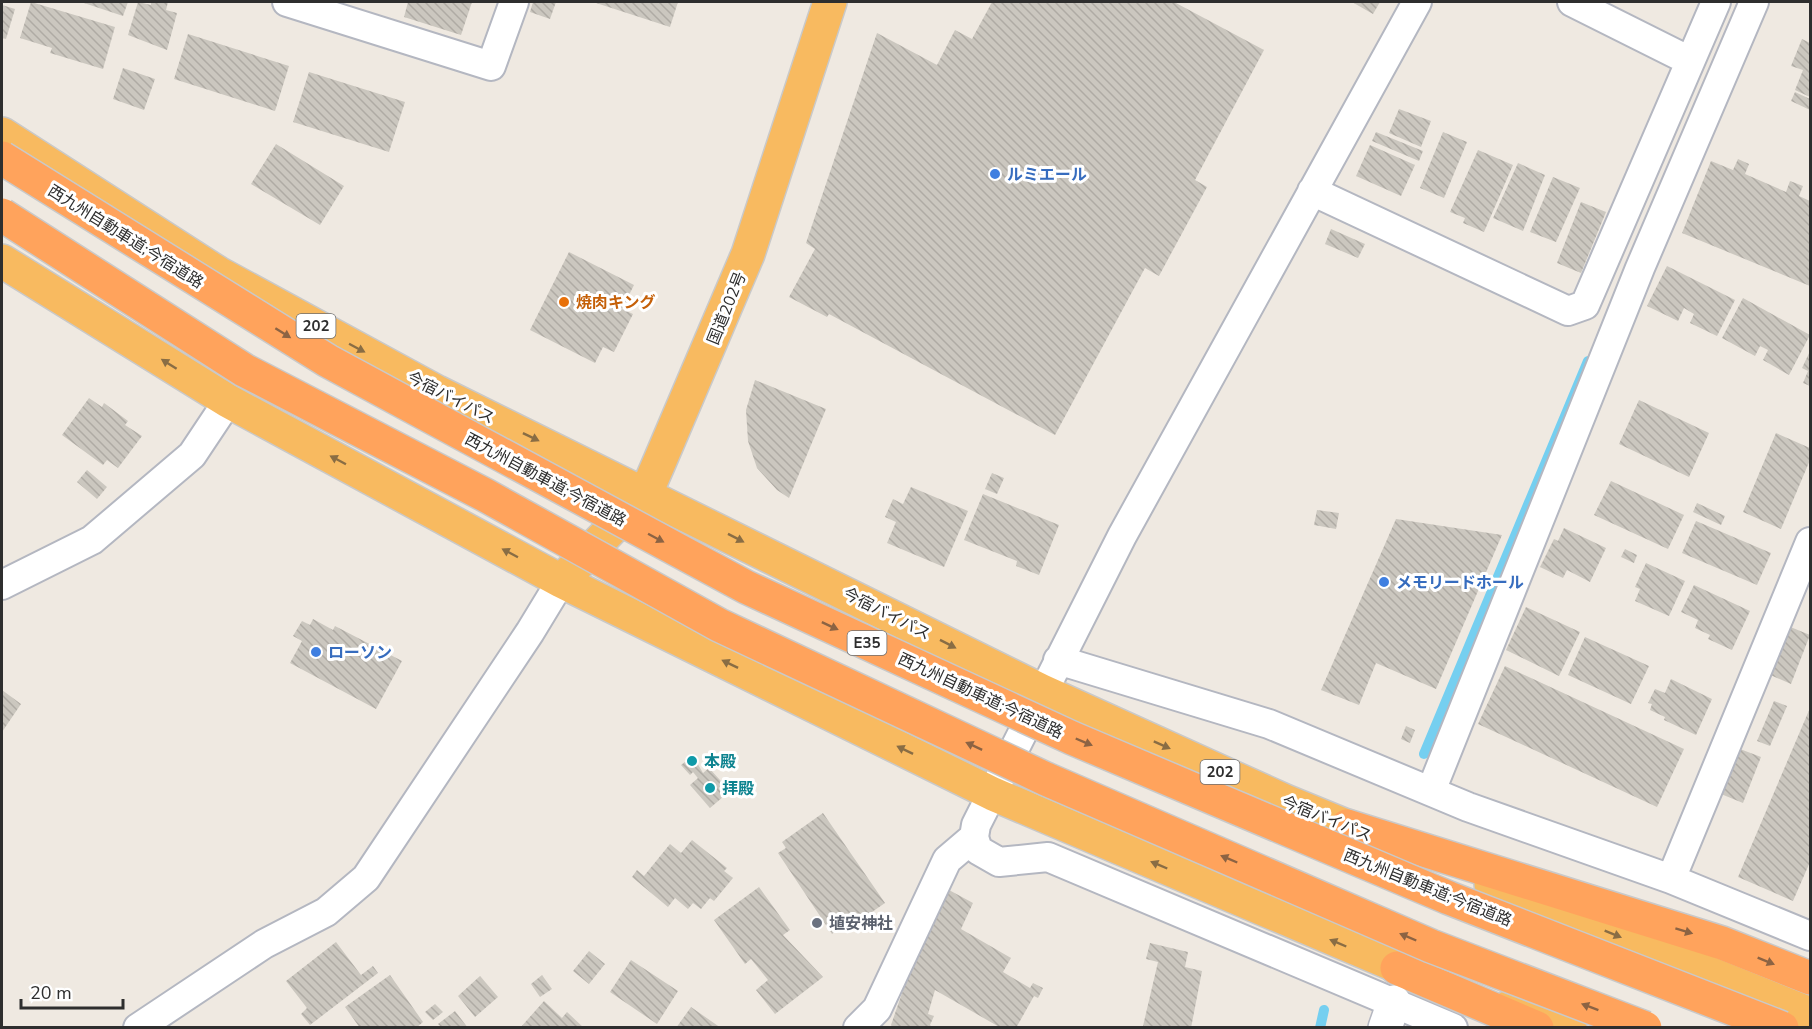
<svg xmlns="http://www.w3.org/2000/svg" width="1812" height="1029" font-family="'Nunito Sans','Noto Sans JP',sans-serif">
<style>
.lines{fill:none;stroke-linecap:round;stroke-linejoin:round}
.stream{stroke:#75cff0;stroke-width:10}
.building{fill:url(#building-back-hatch)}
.minor-casing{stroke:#b4b7c1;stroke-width:32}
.secondary-casing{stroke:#b4b7c1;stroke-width:36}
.trunk-casing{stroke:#c9c9c9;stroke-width:36}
.motorway-casing{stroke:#c9c9c9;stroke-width:36}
.minor{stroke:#fff;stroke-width:28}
.secondary{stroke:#fff;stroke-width:33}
.trunk{stroke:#f8ba60;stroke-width:33}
.motorway{stroke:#ffa35c;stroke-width:33}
.motorway-bridge-casing{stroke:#c9c9c9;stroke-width:36;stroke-linecap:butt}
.motorway-bridge{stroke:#ffa35c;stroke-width:33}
.oneway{fill:#8c6343}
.oneway2{fill:#896d44}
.shop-dot{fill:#3f7fe0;stroke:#fff;stroke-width:2}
.food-dot{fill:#e8710a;stroke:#fff;stroke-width:2}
.culture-dot{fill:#0f9aa8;stroke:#fff;stroke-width:2}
.worship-dot{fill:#6b7280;stroke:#fff;stroke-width:2}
.labels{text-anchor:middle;stroke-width:6;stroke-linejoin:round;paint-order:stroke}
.shield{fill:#fff;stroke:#6d6d6d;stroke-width:1.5}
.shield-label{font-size:15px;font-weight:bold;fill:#2e2e2e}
.shop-label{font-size:16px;font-weight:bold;fill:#366cbe;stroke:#fff;text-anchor:start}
.street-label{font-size:16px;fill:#2e2e2e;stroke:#fff}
.food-label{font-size:16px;font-weight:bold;fill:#c56008;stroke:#fff;text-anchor:start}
.culture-label{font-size:16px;font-weight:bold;fill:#0d838f;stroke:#fff;text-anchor:start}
.worship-label{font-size:16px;font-weight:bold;fill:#5b616d;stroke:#fff;text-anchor:start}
</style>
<defs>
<pattern id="building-back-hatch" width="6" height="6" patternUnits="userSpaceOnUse" patternTransform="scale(1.5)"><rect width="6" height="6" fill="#cbc7bf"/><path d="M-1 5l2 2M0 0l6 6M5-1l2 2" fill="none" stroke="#afaba4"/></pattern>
</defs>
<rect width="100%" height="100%" fill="#efe9e1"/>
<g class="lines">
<!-- stream -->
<path class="stream" d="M1424 754 1588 361
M1320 1028 1324 1010"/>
</g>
<!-- building -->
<path class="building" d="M31 2 115 27 103 69 50 53 52 48 20 38Z
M81 2H128L123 16Z
M138 2 151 5V2H168L166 10 177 13 167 50 128 35Z
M408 2H472L461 35 404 17Z
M533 2H556L550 19 530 12Z
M593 2H678L670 27Z
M992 2H1174L1264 50 1195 180 1207 187 1159 276 1145 268 1055 435 829 314 827 317 789 297 815 249 806 243 877 33 937 65 955 30 972 39Z
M1352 2H1380L1373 14Z
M2 5 15 9 6 39 2 38Z
M188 34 289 66 275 111 174 79Z
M1802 39 1810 43V97L1795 90 1803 70 1791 66Z
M123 68 155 79 144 110 113 99Z
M309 72 405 102 389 152 293 122Z
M1795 92 1810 99V110L1791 101Z
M1399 109 1431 121 1421 147 1389 133Z
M1376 132 1423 151 1419 161 1372 141Z
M1443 132 1467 142 1444 198 1420 188Z
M276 144 344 186 320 225 251 184Z
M1370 145 1415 165 1401 196 1356 176Z
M1478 150 1513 165 1484 232 1463 223 1465 218 1450 212Z
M1738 159 1749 164 1745 174 1786 192 1790 181 1803 186 1799 196 1810 201V286L1682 233 1711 161 1733 170Z
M1518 163 1545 175 1523 231 1493 218Z
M1553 177 1580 188 1556 242 1530 232Z
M1581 202 1606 212 1581 273 1557 263Z
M1331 229 1365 244 1358 258 1325 244Z
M569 252 634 285 622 309 633 314 614 352 603 347 595 363 530 330Z
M1667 266 1735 300 1717 336 1690 323 1694 314 1684 308 1678 321 1647 306Z
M1743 298 1810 335 1789 375 1763 360 1768 350 1760 346 1755 356 1722 338Z
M1810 351V386L1803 383 1808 371 1802 368Z
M755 380 826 409 789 498 777 490 757 468 748 441 746 410Z
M89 398 102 407 104 403 128 421 125 425 142 436 118 468 107 460 103 465 62 435Z
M1639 400 1709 433 1689 477 1619 444Z
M1776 433 1810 448V460L1781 529 1743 512Z
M87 470 107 487 97 499 77 482Z
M992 473 1004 478 997 494 985 489Z
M1611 481 1684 515 1668 549 1594 515Z
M911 487 968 511 944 567 887 543 896 522 885 517 893 499 903 504Z
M983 494 1059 525 1039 575 1016 566 1017 561 964 540Z
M1697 503 1725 516 1721 525 1693 512Z
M1317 510 1339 513 1336 529 1314 525Z
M1396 519 1502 535 1436 689 1376 663 1359 705 1321 690Z
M1696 521 1771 553 1757 585 1682 553Z
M1564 528 1606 548 1590 582 1567 570 1563 578 1540 567 1554 539 1558 541Z
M1625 549 1637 555 1634 563 1621 557Z
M1646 563 1685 581 1669 616 1635 601 1640 589 1635 587Z
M1694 585 1750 611 1732 650 1708 639 1710 635 1695 628 1698 620 1681 612Z
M1526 607 1580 632 1559 676 1506 650Z
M313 619 333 630 335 626 402 661 376 709 290 663 302 641 293 636 302 621 310 625Z
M1788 626 1810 635 1791 684 1768 674Z
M1585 637 1649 666 1631 704 1568 675Z
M1505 666 1684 749 1657 807 1478 724Z
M1671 679 1712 699 1696 735 1664 720 1665 717 1650 710 1652 704 1648 703 1655 689 1665 693Z
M2 690 21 704 2 732Z
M1774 701 1787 706 1770 746 1757 741Z
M1810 708V862L1793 901 1738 877Z
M1406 726 1415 730 1410 743 1401 739Z
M1740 749 1761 757 1743 803 1721 794Z
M693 756 703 773 709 768 730 791 710 808 690 785 698 778 693 772 690 775 681 765Z
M823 813 885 903 856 923 853 919 832 934 778 853 786 848 782 842Z
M692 840 727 868 724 871 733 878 714 901 710 898 701 909 693 903 688 909 675 898 668 907 632 877 637 870 644 876 670 844 681 853Z
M759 887 790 930 783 935 823 977 775 1014 756 990 768 980 751 959 745 964 714 920Z
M949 890 973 903 961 929 1011 958 1003 972 1030 988 1033 983 1043 988 1038 998 1034 996 1016 1028H1001L935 990 928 1014 934 1016 930 1025 933 1028H894L891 1025 920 941Z
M336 942 361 975 373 966 378 973 310 1025 301 1014 307 1008 286 981Z
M1150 943 1188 952 1185 967 1202 971 1191 1028 1143 1026 1158 962 1146 959Z
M589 951 605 964 589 984 573 971Z
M631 960 678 991 657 1024 610 992Z
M390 975 423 1022 416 1028H360L345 1007Z
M542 975 552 989 540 997 531 984Z
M480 976 498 997 475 1017 458 996Z
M544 1001 562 1018 567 1012 584 1028H520Z
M435 1004 443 1012 433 1020 425 1012Z
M691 1007 721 1028H676Z
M455 1011 468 1028H442L438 1024Z"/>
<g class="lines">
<defs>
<path id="minor" d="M287 2 491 66 514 2
M1417 2 1122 536 976 825 974 837 978 850 999 862 1048 857 1453 1028
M1572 2 1690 61
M1312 191 1568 311 1585 305 1716 2
M2 585 92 540 192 455 228 401
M1058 660 1269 724 1468 807 1671 879 1810 936
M1431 791 1640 268 1754 2
M1671 879 1810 542
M138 1028 264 944 326 912 366 878 530 632 561 581
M858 1028 877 1009 947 860 974 837"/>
<path id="secondary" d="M1385 1028 1394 1002"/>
<path id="trunk" d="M2 134 218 273 437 392 1042 691 1285 801 1373 837
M2 261 228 401 561 581 993 794 1423 977
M570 572 646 493 659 463 748 254 830 2
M1491 884 1810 1014
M1509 1007 1570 1028"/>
<path id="motorway" d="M1347 826 1722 943 1810 978
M1397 968 1537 1028"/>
</defs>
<!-- minor casing -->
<use href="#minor" class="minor-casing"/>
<!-- secondary casing -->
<use href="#secondary" class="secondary-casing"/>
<!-- trunk casing -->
<use href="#trunk" class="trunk-casing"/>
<!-- motorway casing -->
<use href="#motorway" class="motorway-casing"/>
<!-- minor -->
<use href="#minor" class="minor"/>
<!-- secondary -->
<use href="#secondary" class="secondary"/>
<!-- trunk -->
<use href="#trunk" class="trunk"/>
<!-- motorway -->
<use href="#motorway" class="motorway"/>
<defs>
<path id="motorway-bridge" d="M2 158 328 361 746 587 1072 738 1449 898 1782 1028
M2 215 244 370 485 495 719 625 1046 779 1431 946 1645 1028"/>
</defs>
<!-- motorway-bridge casing -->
<use href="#motorway-bridge" class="motorway-bridge-casing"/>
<!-- motorway-bridge -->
<use href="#motorway-bridge" class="motorway-bridge"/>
</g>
<!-- one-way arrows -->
<defs><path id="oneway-solid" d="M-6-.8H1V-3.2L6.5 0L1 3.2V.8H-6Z" transform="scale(1.5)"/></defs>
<g class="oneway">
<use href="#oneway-solid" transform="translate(283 333) rotate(32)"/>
<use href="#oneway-solid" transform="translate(656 538) rotate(28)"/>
<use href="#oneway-solid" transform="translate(830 626) rotate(25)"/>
<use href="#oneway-solid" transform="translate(1084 742) rotate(23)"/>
<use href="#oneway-solid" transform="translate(974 746) rotate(-155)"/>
<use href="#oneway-solid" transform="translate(1229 859) rotate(-157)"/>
<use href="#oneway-solid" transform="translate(1684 931) rotate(17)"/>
<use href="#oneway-solid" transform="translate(1408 937) rotate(-157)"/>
<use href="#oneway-solid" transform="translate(1766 961) rotate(22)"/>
<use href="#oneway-solid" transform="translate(1590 1007) rotate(-159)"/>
</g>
<g class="oneway2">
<use href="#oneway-solid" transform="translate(357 348) rotate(28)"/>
<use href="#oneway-solid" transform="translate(169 364) rotate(-148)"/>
<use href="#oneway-solid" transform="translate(531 437) rotate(26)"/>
<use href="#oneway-solid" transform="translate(338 460) rotate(-152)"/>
<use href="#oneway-solid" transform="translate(736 538) rotate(27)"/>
<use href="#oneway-solid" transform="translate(510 553) rotate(-152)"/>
<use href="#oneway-solid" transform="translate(948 644) rotate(27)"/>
<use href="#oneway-solid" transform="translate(730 664) rotate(-154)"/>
<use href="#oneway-solid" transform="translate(1162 745) rotate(24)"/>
<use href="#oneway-solid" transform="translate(905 750) rotate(-154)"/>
<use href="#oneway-solid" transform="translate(1159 865) rotate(-157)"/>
<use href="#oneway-solid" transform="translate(1613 934) rotate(22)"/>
<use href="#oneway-solid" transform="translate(1338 943) rotate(-157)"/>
</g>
<!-- markers -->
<g class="shop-dot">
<circle cx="995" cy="174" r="6"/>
<circle cx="1384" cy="582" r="6"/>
<circle cx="316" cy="652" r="6"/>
</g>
<circle class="food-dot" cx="564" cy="302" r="6"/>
<g class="culture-dot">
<circle cx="692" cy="761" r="6"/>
<circle cx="710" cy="788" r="6"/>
</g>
<circle class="worship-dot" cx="817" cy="923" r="6"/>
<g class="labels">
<!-- shield labels -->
<g class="shield">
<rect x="296.5" y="314" width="39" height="24" rx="4.5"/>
<rect x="847.5" y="631" width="39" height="24" rx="4.5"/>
<rect x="1200.5" y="760" width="39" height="24" rx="4.5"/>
</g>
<g class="shield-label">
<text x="316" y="331">202</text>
<text x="867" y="648">E35</text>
<text x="1220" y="777">202</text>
</g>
<!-- shop labels -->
<g class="shop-label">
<text x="1007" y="180">ルミエール</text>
<text x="1396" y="588">メモリードホール</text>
<text x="328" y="658">ローソン</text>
</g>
<!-- street labels -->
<g class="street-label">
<text transform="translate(126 236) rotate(32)" y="6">西九州自動車道;今宿道路</text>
<text transform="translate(726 308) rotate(-68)" y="6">国道202号</text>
<text transform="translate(451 397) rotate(27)" y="6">今宿バイパス</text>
<text transform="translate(546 479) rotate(28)" y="6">西九州自動車道;今宿道路</text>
<text transform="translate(887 613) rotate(27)" y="6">今宿バイパス</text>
<text transform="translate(981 695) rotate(25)" y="6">西九州自動車道;今宿道路</text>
<text transform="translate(1327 818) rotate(22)" y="6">今宿バイパス</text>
<text transform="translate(1428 887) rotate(22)" y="6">西九州自動車道;今宿道路</text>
</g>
<!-- food labels -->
<g class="food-label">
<text x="576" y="308">焼肉キング</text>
</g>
<!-- culture labels -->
<g class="culture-label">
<text x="704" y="767">本殿</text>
<text x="722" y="794">拝殿</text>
</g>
<!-- worship labels -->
<g class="worship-label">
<text x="829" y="929">埴安神社</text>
</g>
</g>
<!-- border -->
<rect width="1812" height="1029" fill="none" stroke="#2e2e2e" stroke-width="6"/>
<!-- scale -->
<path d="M21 999v9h102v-9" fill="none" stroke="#2e2e2e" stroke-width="3"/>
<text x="30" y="999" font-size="18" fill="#2e2e2e" stroke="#ffffff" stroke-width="4.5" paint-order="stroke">20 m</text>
</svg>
